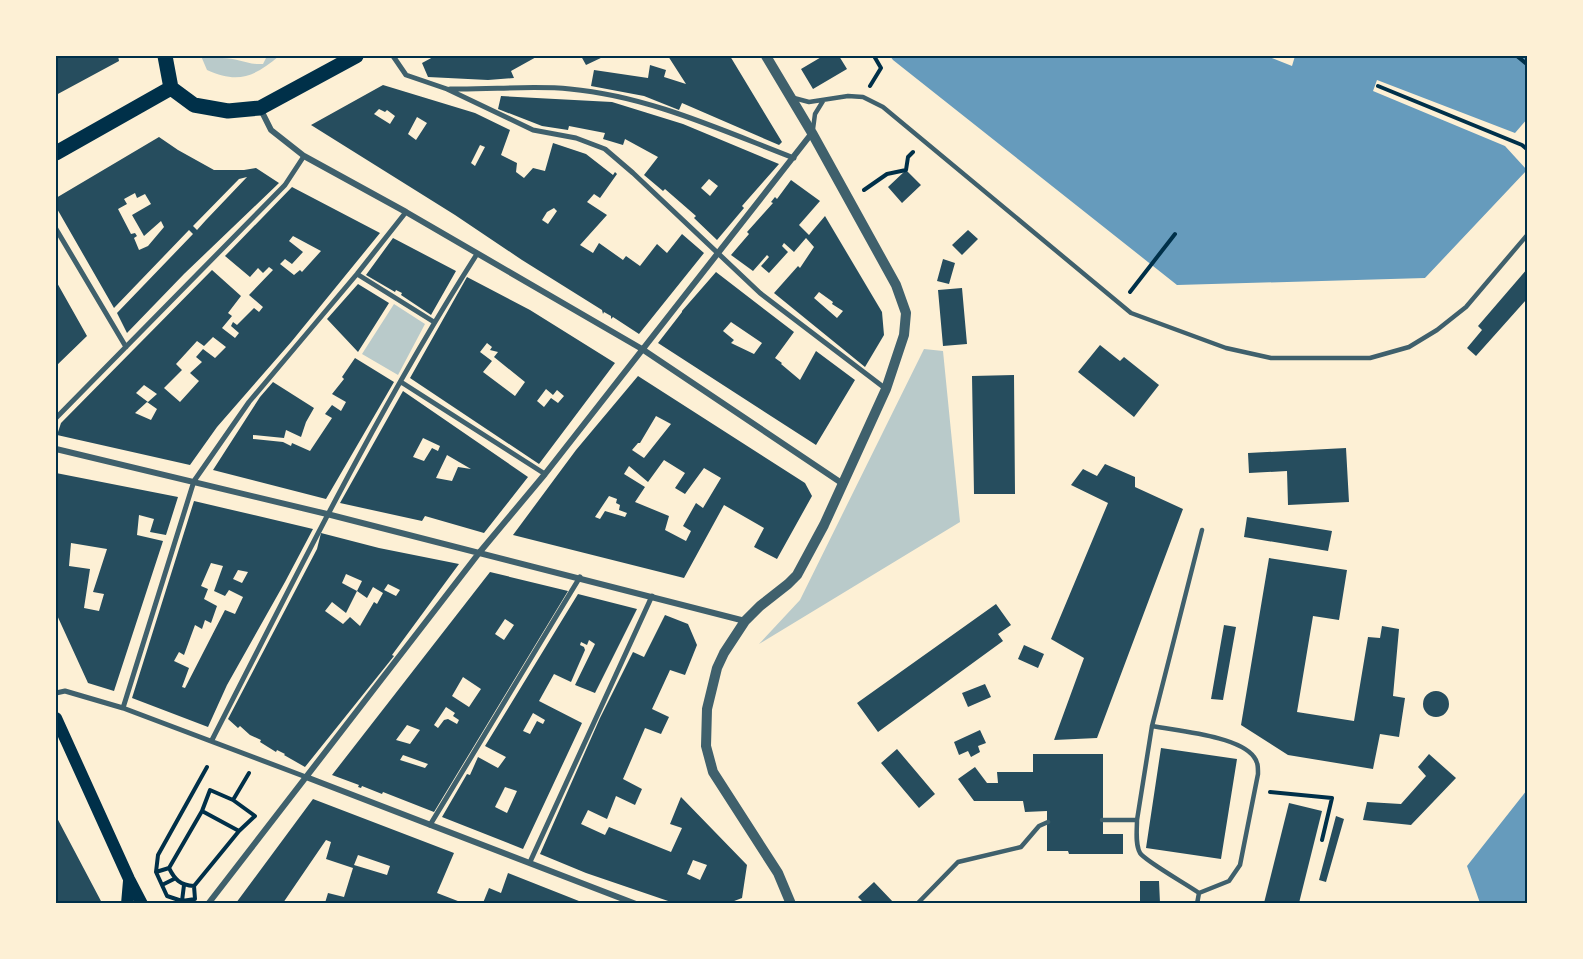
<svg xmlns="http://www.w3.org/2000/svg" width="1583" height="959" font-family="Roboto,sans-serif">
<style>
.green{fill:#b9caca}
.water{fill:#669bbc}
.building{fill:#264d5e;fill-rule:evenodd}
.lines{fill:none;stroke-linecap:round;stroke-linejoin:round}
.path{stroke:#003049;stroke-width:4}
.service{stroke:#3f606c;stroke-width:4.5}
.pedestrian{stroke:#3f606c;stroke-width:5}
.minor{stroke:#3f606c;stroke-width:6}
.tertiary{stroke:#3f606c;stroke-width:10}
.secondary{stroke:#003049;stroke-width:12}
.primary{stroke:#003049;stroke-width:15}
.neatline{fill:none;stroke:#003049;stroke-width:2}
</style>
<rect width="100%" height="100%" fill="#fdf0d5"/>
<!-- green -->
<path class="green" d="M201 56H220L222 58C237 58 248 65 263 64L267 56H279C254 77 238 84 207 70Z
M394 304 425 324 398 375 362 354Z
M924 349 943 351 960 522 759 644 800 600Z"/>
<!-- water -->
<path class="water" d="M890 56H1267L1292 66 1295 56H1527V119L1515 133 1377 80 1373 91 1505 146 1527 170 1425 278 1177 285 893 60Z
M1527 790V903H1480L1467 866Z"/>
<!-- building -->
<path class="building" d="M56 56H118L119 61 56 95Z
M435 56H538L511 71 514 78 488 80 428 77 422 63Z
M581 56H605L586 65Z
M668 56H730L782 142 779 145 682 103 679 110 644 96 591 86 594 70 648 78 650 65 666 70 664 77 686 84Z
M823 56H839L847 69 813 89 801 69Z
M383 85 475 113 510 130 501 155 517 163 516 172 524 178 533 168 545 171 553 143 586 154 613 175 615 172 617 174 600 198 594 194 587 202 607 215 580 245 593 253 599 243 623 260 626 256 640 266 657 244 667 253 682 234 704 253 639 334 613 317 611 319V316L604 312 603 314 602 310 522 260 455 215 311 125ZM379 109 385 112 387 110 395 116 390 124 374 114ZM417 117 427 123 416 140 408 134ZM480 145 485 147 475 166 471 163ZM554 208 557 211 548 224 542 220 547 212Z
M501 96 612 102 683 124 779 164 742 206 744 208 717 240 694 218 696 216 665 189 663 191 644 175 658 157 625 139 623 145 603 139 605 133 569 126 568 130 542 126 498 109ZM709 179 718 186 710 196 701 188Z
M159 137 178 150 214 170H244L256 168 279 183 184 274 127 333 117 313 193 234 189 230 114 308 56 207V198ZM247 177 206 220 197 230 193 226 239 179ZM135 193 137 198 145 194 151 204 132 215 144 236 161 221 164 227 148 246 139 250 134 238 137 236 135 233 131 234 118 209 127 204 124 199Z
M906 170 921 185 902 203 888 187Z
M791 180 820 201 799 225 809 235 825 216 882 312 884 335 865 367 774 293 798 266 800 268 814 247 806 238 794 252 784 243 782 246 788 252 769 273 761 266 769 257 767 255 753 271 731 255 749 234 747 232 773 203 771 202 775 197 777 199ZM819 292 833 302 832 304 843 311 837 318 814 298Z
M292 187 380 233 292 341 217 427 190 465 57 435 61 423 212 270 241 296 228 313 232 316 222 328 235 338 239 333 231 326 233 322 237 325 254 308 259 312 263 307 249 295 273 270 269 267 263 273 258 268 250 277 225 256ZM293 236 321 251 302 272 300 270 294 275 280 264 285 259 292 264 303 252 289 241ZM213 337 226 347 215 358 203 349 196 357 202 362 190 373 199 381 180 402 164 388 182 370 176 364 197 341 204 346ZM144 385 157 394 148 402 136 393ZM147 402 157 409 151 420 135 413Z
M968 230 978 239 962 255 952 245Z
M393 238 456 271 431 315 401 295 402 293 396 290 395 292 366 275Z
M943 259 955 263 949 284 937 281Z
M1527 269V299L1476 356 1467 348 1482 330 1478 326Z
M716 272 794 332 775 358 782 363 781 364 800 380 816 351 855 380 816 445 658 343 682 312V311ZM731 322 762 343 754 354 731 343 734 340 723 331Z
M467 277 530 310 615 363 539 464 410 378ZM487 343 492 347 490 350 498 352 494 357 525 382 515 396 483 372 492 361 480 352ZM546 389 553 395 557 390 564 396 558 403 551 398 544 407 537 401Z
M56 281 87 336 56 366Z
M358 284 389 303 358 352 327 319Z
M962 288 967 344 943 346 938 290Z
M1100 345 1120 361 1124 357 1159 385 1134 417 1078 372Z
M355 358 394 382 326 499 213 470 260 397 273 382 314 408 306 422 301 437 286 430 284 438 253 435V439L283 442 291 446 292 443 310 451 332 418 325 414 332 405 341 411 346 402 332 394 344 379 342 377Z
M1014 375 1015 494H974L972 376Z
M638 376 805 483 812 496 777 559 754 547 764 528 724 505 684 578 513 535 576 450ZM656 416 671 424 644 458 632 450 638 443H640ZM664 460 685 473 675 488 685 494 704 468 721 478 703 508 696 503 683 526 691 531 686 541 665 530 669 516 635 502 645 487 624 474 629 466 648 482ZM609 496 617 499 616 503 620 505 619 510 627 513 625 517 605 511 600 519 595 517Z
M403 391 528 477 484 533 425 516 422 521 340 503ZM423 438 440 446 438 451 432 448 424 461 413 457ZM447 455 471 469 458 467 452 481 436 478Z
M1346 448 1349 502 1288 505 1287 471 1249 473 1248 453Z
M1105 464 1135 477V487L1183 509 1097 738 1054 740 1084 658 1051 639 1108 503 1071 485 1083 469 1097 476Z
M56 473 178 497 166 535 150 532 154 519 139 515 137 535 163 541 114 691 88 683 56 613ZM71 543 107 549 93 592 104 594 99 611 84 608 90 569 69 566Z
M194 501 313 529 285 582 227 685 208 727 132 698ZM211 563 223 566 214 591 225 596 229 590 243 597 235 614 225 610 185 688 182 687 189 668 174 661 179 652 184 655 195 625 202 629 205 620 211 623 217 606 204 599 208 589 201 586ZM238 570 248 572 242 583 233 579Z
M1247 517 1332 531 1328 551 1244 537Z
M321 533 379 548 459 564 392 655 394 656 305 767 284 755 285 754 277 750 276 752 260 742 261 740 250 735 240 726 238 728 228 719 317 549ZM346 574 362 581 357 591 367 598 373 587 383 593 377 604 374 602 360 626 350 617 343 624 325 611 332 602 346 613 357 591 342 583ZM388 584 400 590 396 596 384 590Z
M1269 558 1347 570 1339 620 1313 616 1297 712 1354 721 1368 637 1380 638 1382 626 1399 629 1393 696 1405 698 1399 737 1380 734 1373 769 1288 755 1241 725Z
M490 572 568 591 434 812 383 792 382 794 362 786 361 788 358 787 359 785 332 775ZM505 619 514 625 504 640 495 634ZM463 677 481 689 469 707 452 696ZM446 707 455 713 453 716 459 720 457 724 448 719 444 720 438 728 434 725ZM407 725 420 730 410 744 396 740ZM403 755 428 764 425 768 400 760Z
M578 594 637 609 595 693 575 685 595 644 589 640 587 645 581 642 580 645 584 647 585 650 571 682 554 674 539 701 582 723 523 849 442 817 467 774 470 775 478 757 498 768 506 757 485 746ZM533 713 545 720 543 724 537 721 530 734 523 731ZM505 787 517 791 507 813 495 807Z
M996 604 1011 625 998 634 1003 641 878 732 857 703Z
M665 615 688 624 697 645 685 675 670 670 652 709 669 717 661 734 645 728 623 779 642 789 635 805 616 796 607 819 588 810 581 824 605 835 609 827 671 852 682 828 670 824 681 797 747 865 742 898 729 903H674L586 873 540 854 600 718 633 652 644 657ZM693 860 707 865 700 880 687 874Z
M1224 625 1236 627 1223 700 1211 699Z
M1024 645 1044 654 1038 668 1018 659Z
M985 684 991 697 968 707 962 693Z
M1423 704a13 13 0 1 1 26 0a13 13 0 1 1-26 0Z
M980 730 986 743 978 746 980 752 971 757 968 751 959 755 954 742Z
M1161 748 1237 759 1221 859 1146 848Z
M897 749 935 794 919 808 881 763Z
M1033 754H1103V834H1123V854H1069L1068 851H1047V811L1025 812 1023 801H974L958 779 975 767 987 783H998L997 772H1033Z
M1429 754 1456 778 1411 825 1363 820 1367 802 1401 804 1426 776 1418 767Z
M313 799 454 853 437 893 463 903H325L328 893 344 897 353 868 326 859 331 842 326 840 283 903H236ZM358 855 390 866 387 875 354 865Z
M1289 803 1322 811 1299 903H1264Z
M56 816 102 903H56Z
M1336 816 1344 819 1326 882 1319 880Z
M508 873 584 903H483L489 888 501 893Z
M1140 881H1159L1160 903H1140Z
M874 882 894 903H864L858 897Z"/>
<g class="lines">
<!-- path -->
<path class="path" d="M1517 56 1528 65
M870 86 881 68 874 56
M1378 86 1522 145 1528 150
M864 190 887 174 906 170 908 157 913 152
M1130 292 1175 234
M210 790 233 800 255 816 239 831 194 886C180 885 175 880 169 868L202 811Z
M1270 792 1332 798 1322 840
M233 800 249 773
M202 811 239 831
M156 872 169 868
M162 885 174 879
M194 886 195 899 182 901 167 896 156 872 158 855 207 767
M182 901 184 885"/>
<!-- service -->
<path class="service" d="M794 98 809 102 848 96 863 97 883 107 1131 313 1226 348 1271 358H1370L1409 347 1437 330 1466 307 1528 234
M813 129 815 114 823 101
M1152 726C1177 731 1239 736 1254 757 1258 762 1258 767 1258 774L1240 865 1229 881 1199 893
M1102 820H1137L1152 726 1202 530
M1137 820C1137 830 1135 844 1140 853 1145 861 1188 885 1199 893L1197 904
M917 904 958 862 1021 847 1039 826 1048 822"/>
<!-- pedestrian -->
<path class="pedestrian" d="M393 56 406 75 447 89 533 130 576 138 605 149 633 173 760 293 886 389
M450 89C488 90 532 85 570 89 648 96 721 130 794 158
M56 229 126 347
M357 274 434 322
M401 382 545 474
M56 418 285 185 304 156
M56 693 65 691 123 708 306 777
M123 708 194 481 249 402 357 274 406 212
M212 740C296 576 378 409 477 254
M430 825 580 577
M530 862 652 596"/>
<!-- minor -->
<path class="minor" d="M260 108 271 130 304 156 406 212 642 349 843 484
M56 449 327 514 745 621
M306 777 636 904
M208 904 479 553 545 474 812 133"/>
<!-- tertiary -->
<path class="tertiary" d="M766 56 812 133 896 285 906 313 904 335 886 389 824 525 797 575 788 584 760 606 745 621 724 653 717 668 707 709 706 746 713 772 778 873 791 904"/>
<!-- secondary -->
<path class="secondary" d="M56 718 129 879 142 904
M127 904 129 881"/>
<!-- primary -->
<path class="primary" d="M165 56 171 88 194 105 228 111 260 108 356 56
M56 153 171 88"/>
</g>
<!-- border -->
<rect width="1583" height="959" fill="none" stroke="#fdf0d5" stroke-width="114"/>
<rect x="57" y="57" width="1469" height="845" class="neatline"/>
</svg>
